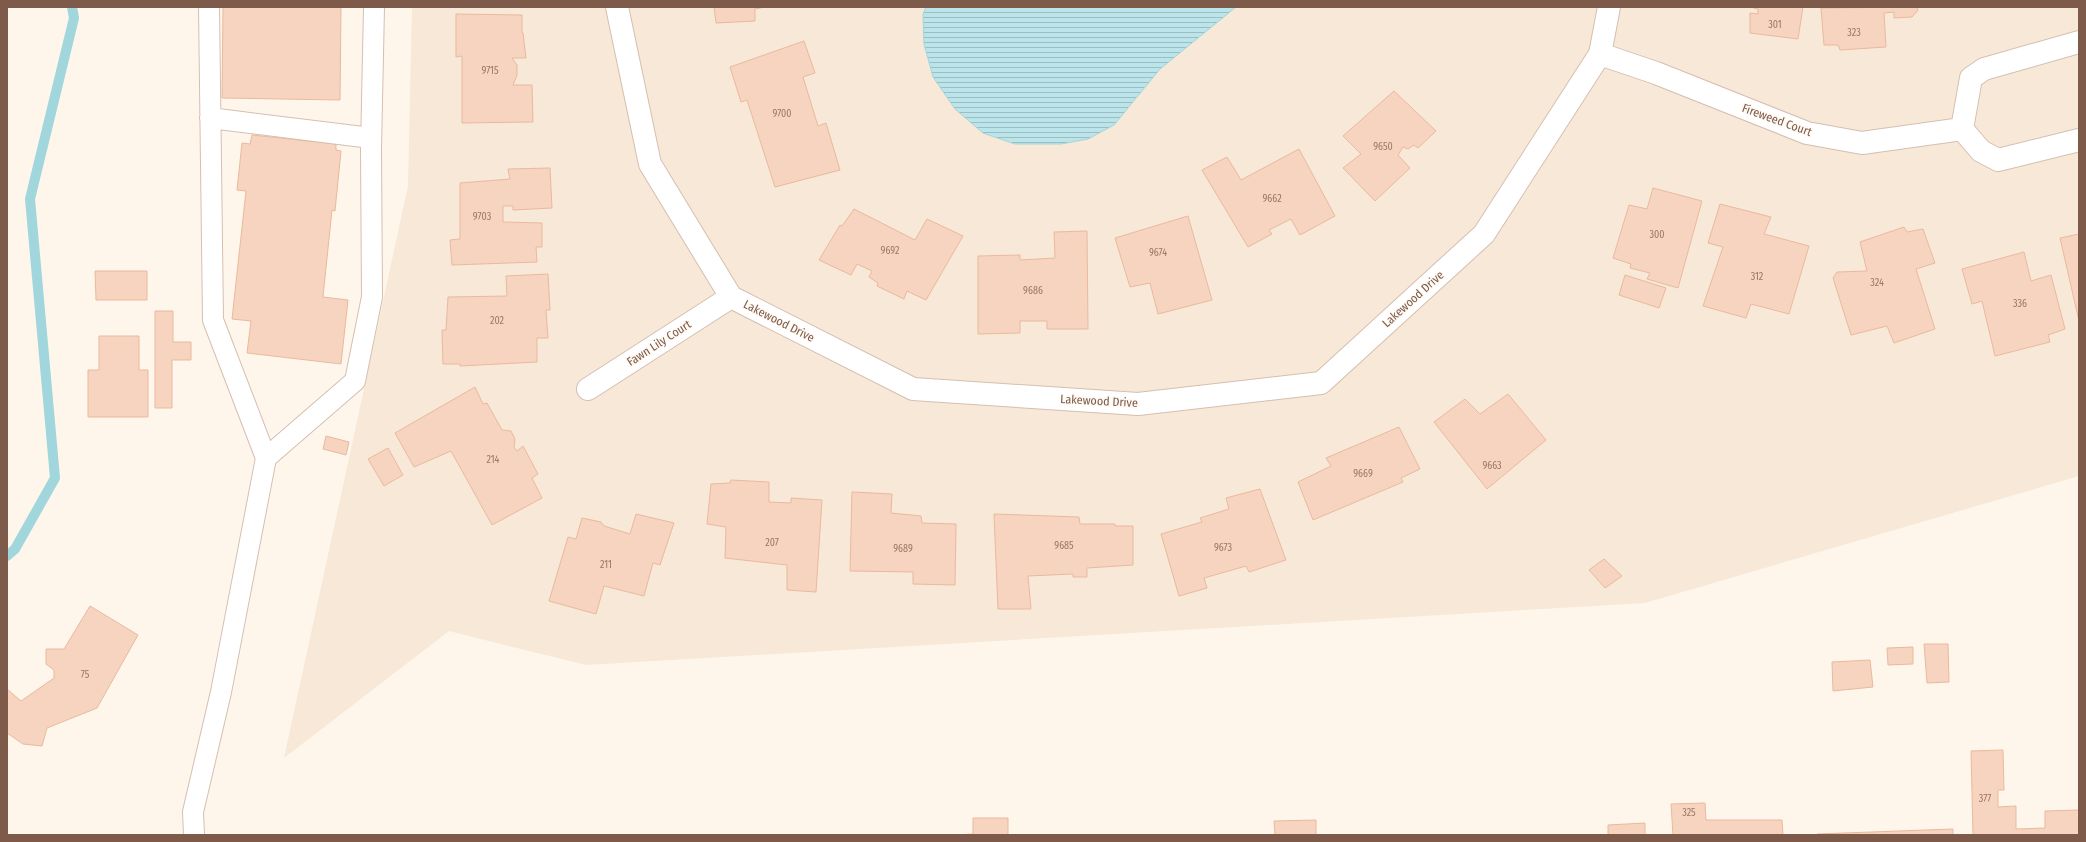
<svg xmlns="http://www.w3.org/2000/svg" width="2086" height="842" font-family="'Fira Sans Condensed',sans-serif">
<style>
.residential{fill:#f7e8d8}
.water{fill:url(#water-rules);stroke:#a1d6dd}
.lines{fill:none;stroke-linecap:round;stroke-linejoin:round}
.stream{stroke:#a1d6dd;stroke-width:10}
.building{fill:#f6d4bf;stroke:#eab99e}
.service-casing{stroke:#d5bfb1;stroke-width:22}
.minor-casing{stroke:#d5bfb1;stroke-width:24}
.service{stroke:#fff;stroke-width:20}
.minor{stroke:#fff;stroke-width:22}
.labels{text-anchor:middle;stroke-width:3;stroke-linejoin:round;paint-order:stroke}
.number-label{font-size:10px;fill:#9b7867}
.street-label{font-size:12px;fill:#7d5a4a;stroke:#fffaf3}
</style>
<defs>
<pattern id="water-rules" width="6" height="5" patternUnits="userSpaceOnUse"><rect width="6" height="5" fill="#bce5eb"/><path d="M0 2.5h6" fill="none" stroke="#9ebdc0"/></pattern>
</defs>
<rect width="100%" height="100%" fill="#fef6ea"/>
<!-- residential -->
<path class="residential" d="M412 7H2079V476L1645 603 586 665 449 631 284 758 408 186Z"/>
<!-- water -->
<path class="water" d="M926 7H1236L1160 69 1114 125 1088 139 1061 144H1015L983 133 955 109 933 77 924 44 923 14Z"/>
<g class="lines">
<!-- stream -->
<path class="stream" d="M7 556 15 549 55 478 30 199 74 18 72 7"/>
</g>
<!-- building -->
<path class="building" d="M223 7H341L340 100 222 98Z
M714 7H765L755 9V21L716 23Z
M1750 7H1803L1798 39 1750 33V13L1758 14V9Z
M1917 7 1918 10 1912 17 1894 18V12L1884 13 1886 47 1840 50 1838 45H1824L1821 8Z
M456 14 522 15V33H523L526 58H512L517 65V75L513 85H532L533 122 462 123V56L456 57Z
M804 41 815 73 803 77 818 126 826 123 840 170 775 187 747 100 741 102 730 67Z
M1394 91 1436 131 1418 148 1414 145 1408 149 1403 147 1398 155 1410 168 1375 201 1343 168 1361 154 1343 136Z
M252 135 336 144V150L341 151 335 211 332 210 323 297 348 300 341 364 247 353 251 321 232 319 246 191 237 190 242 143 250 144Z
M1299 149 1335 216 1300 235 1291 219 1269 230 1272 234 1248 247 1202 170 1227 157 1241 180Z
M550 168 552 208 513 210V206H503V222L542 223V247H536L537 262 452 265 450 240 460 239V183L510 179 508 169Z
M1653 188 1702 201 1678 288 1647 279 1650 273 1630 268 1631 264 1613 258 1629 205 1647 209Z
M1720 204 1771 217 1764 234 1809 246 1789 314 1751 304 1746 318 1703 306 1723 247 1708 243Z
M854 209 915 240 927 219 963 236 926 300 907 291 904 299 877 286 878 283 869 277 872 271 857 264 851 275 819 260 840 225 842 226Z
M1188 216 1212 300 1158 314 1150 283 1130 287 1115 238Z
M1904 227 1907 232 1923 229 1935 263 1916 269 1935 329 1894 343 1887 326 1851 335 1833 278 1837 272 1867 271 1860 242Z
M1087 231 1088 329H1047V321H1020V333L978 334V256L1020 255V260L1055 258 1054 232Z
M2079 234V321L2060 238Z
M2024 252 2031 281 2051 275 2065 329 2048 335 2050 342 1995 356 1982 301 1972 304 1962 269Z
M95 271H147V300H96Z
M548 274 550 310H546L548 338H537V362L460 366V364H443L442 330H446L448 297 507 296 506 276Z
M1625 275 1666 288 1659 308 1619 295Z
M155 311H173V342H191V360H172V408H155Z
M99 336H139V370H148V417H88V370H99Z
M475 387 483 404 487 403 502 430 511 431 515 439 514 447 517 451 523 446 538 474 532 478 542 498 492 525 451 451 414 467 395 433Z
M1508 394 1546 440 1487 489 1434 422 1465 399 1480 414Z
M1399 427 1420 469 1401 478 1403 482 1313 520 1298 482 1331 466 1326 458Z
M326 436 349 442 346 455 323 449Z
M388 448 403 475 384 486 368 459Z
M731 480 769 482V502L791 503V498L822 500 816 592 787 590V565L725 558 726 527 707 524 711 484 730 483Z
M1260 489 1286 560 1249 572 1246 566 1204 578 1207 588 1179 596 1161 534 1202 522 1200 518 1229 509 1226 498Z
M852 492 892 494 891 513 921 516 922 523 956 524 955 585 913 584V572L850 571Z
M636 514 674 523 660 565 653 563 644 596 604 586 596 614 549 601 568 537 576 539 582 518 601 522 604 526 630 534Z
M994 514 1079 517 1080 524H1115V526H1133V565L1087 568V577H1073V574L1028 576 1031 609H998Z
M1604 559 1622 576 1605 588 1589 570Z
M90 606 138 635 97 708 47 728 42 746 23 744 7 733V689L21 701 54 678V670L46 664V649H64Z
M1924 644H1948L1949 682 1927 683Z
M1913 647V664L1888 665 1887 648Z
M1870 660 1873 687 1833 691 1832 662Z
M2003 750 2004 790H1998V807L2016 806V829L2045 828V811L2079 810V835H1973L1971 751Z
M1705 803 1706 820H1782L1783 835H1673L1671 804Z
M973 818H1008V835H956L973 834Z
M1316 820V835H1275L1274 821Z
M1645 823V835H1608V825Z
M1953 829V835H1817V834Z"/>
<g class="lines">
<defs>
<path id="service" d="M210 118 371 138
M266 458 355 381 372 297 371 149 374 7
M194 835 193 812 221 692 266 458 213 320 209 7"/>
<path id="minor" d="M617 7 650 164 731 297 913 389 1138 404 1321 383 1484 234 1600 54 1609 7
M2079 42 1984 69 1971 78 1962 129 1981 151 1998 160 2079 140
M1600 54 1656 73 1807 133 1862 143 1962 129
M588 389 731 297"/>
</defs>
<!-- service casing -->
<use href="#service" class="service-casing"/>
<!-- minor casing -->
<use href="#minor" class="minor-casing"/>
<!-- service -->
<use href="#service" class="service"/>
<!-- minor -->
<use href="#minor" class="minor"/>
</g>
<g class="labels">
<!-- number labels -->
<g class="number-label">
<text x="1775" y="28">301</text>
<text x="1854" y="36">323</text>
<text x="490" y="74">9715</text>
<text x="782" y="117">9700</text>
<text x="1383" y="150">9650</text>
<text x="1272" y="202">9662</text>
<text x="482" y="220">9703</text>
<text x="1657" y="238">300</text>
<text x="890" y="254">9692</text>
<text x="1158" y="256">9674</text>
<text x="1757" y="280">312</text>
<text x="1877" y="286">324</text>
<text x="1033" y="294">9686</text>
<text x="2020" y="307">336</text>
<text x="497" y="324">202</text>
<text x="493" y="463">214</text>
<text x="1492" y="469">9663</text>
<text x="1363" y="477">9669</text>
<text x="772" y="546">207</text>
<text x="1064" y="549">9685</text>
<text x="1223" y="551">9673</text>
<text x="903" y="552">9689</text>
<text x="606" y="568">211</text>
<text x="85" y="678">75</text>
<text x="1985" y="802">377</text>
<text x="1689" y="816">325</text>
</g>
<!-- street labels -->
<g class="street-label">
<text transform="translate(1777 120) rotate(20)" y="4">Fireweed Court</text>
<text transform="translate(1413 299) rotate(-42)" y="4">Lakewood Drive</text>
<text transform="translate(779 321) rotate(27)" y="4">Lakewood Drive</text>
<text transform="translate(659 343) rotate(-33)" y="4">Fawn Lily Court</text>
<text transform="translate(1099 401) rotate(3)" y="4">Lakewood Drive</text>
</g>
</g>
<!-- border -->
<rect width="2086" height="842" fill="none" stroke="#7d5a4a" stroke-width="16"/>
</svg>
